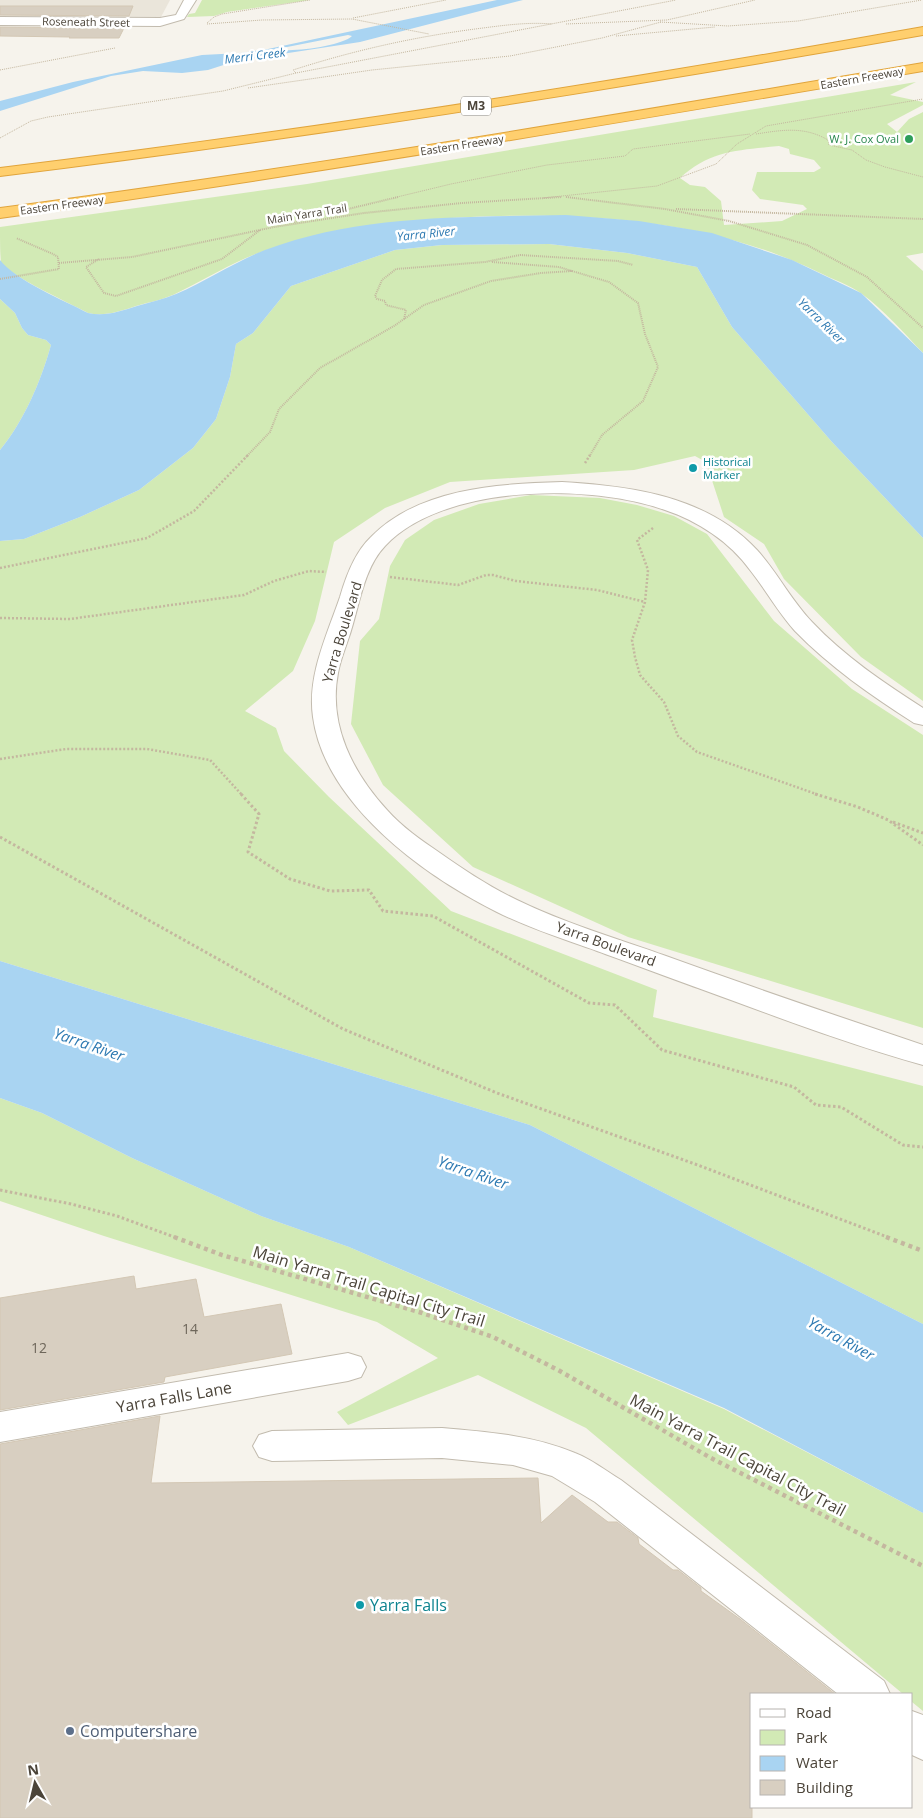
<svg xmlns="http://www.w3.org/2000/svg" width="923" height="1818" font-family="'Open Sans',sans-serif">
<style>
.residential{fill:#eae5da}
.green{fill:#d2eab5;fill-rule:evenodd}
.water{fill:#a9d4f2;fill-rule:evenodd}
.building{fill:#d8cfc1;stroke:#d3c7b4}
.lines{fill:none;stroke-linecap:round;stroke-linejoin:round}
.minor-casing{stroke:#c2bbae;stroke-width:2}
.highway-casing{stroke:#e0a43c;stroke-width:2}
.path-far4{stroke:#c4b79f;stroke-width:1;stroke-dasharray:1 1;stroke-linecap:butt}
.path-far3{stroke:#c4b79f;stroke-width:2;stroke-dasharray:1 1;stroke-linecap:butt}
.path-far2{stroke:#c4b79f;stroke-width:2.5;stroke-dasharray:2 2;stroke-linecap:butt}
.path-far1{stroke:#c4b79f;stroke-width:3;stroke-dasharray:2.5 2.5;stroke-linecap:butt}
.path{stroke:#c4b79f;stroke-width:4.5;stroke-dasharray:4 4;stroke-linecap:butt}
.minor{fill:#fff;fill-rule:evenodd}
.highway{fill:#ffcf6e;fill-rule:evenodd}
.leisure-dot{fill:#2e9e5b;stroke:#fff;stroke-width:2}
.culture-dot{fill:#0f9aa8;stroke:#fff;stroke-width:2}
.service-dot{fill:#5c6f8a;stroke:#fff;stroke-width:2}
.labels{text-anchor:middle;stroke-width:5;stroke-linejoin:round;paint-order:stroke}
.far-street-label{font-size:11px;fill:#4b4439;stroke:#fff}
.far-leisure-label{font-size:11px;fill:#27864d;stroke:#fff;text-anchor:end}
.far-culture-label{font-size:11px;fill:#0d838f;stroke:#fff;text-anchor:start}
.far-water-label{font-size:12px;font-style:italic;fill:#2e7ab2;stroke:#fff}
.shield{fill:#fff;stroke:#817c74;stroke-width:1}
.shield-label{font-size:12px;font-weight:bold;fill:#4b4439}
.street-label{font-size:14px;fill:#4b4439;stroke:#fff}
.near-number-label{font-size:14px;fill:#6e675b}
.water-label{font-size:15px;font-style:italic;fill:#2e7ab2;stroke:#fff}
.near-street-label{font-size:16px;fill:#4b4439;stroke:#fff}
.near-culture-label{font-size:16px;fill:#0d838f;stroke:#fff;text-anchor:start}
.near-service-label{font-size:16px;fill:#4e5e75;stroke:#fff;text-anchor:start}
</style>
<rect width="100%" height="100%" fill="#f6f3ec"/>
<!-- residential -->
<path class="residential" d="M0 0H170L161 17 0 16Z"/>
<!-- green -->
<path class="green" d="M202 0H310L227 12 214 16 187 17 189 14 195 13Z
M916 82 890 95 923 102V105L887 124 897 132 909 119 923 112V253L906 256 923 271V353C904 333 884 310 862 294 850 285 832 279 818 272 704 217 576 211 451 218 389 222 327 229 267 250 236 260 208 278 179 292 166 299 150 302 136 306 121 311 104 317 88 313 72 304 9 276 1 262 0 254 0 236 0 227L307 184ZM779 146 789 149 790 154 814 160 821 168 814 172H757L752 190 760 199 803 205 807 209 782 221 724 225 721 201 705 187 690 185 680 178C710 150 740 150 779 146Z
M549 244 627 253 697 267 732 327 832 442 923 538V701L861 657 784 579 764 544 724 517 706 462 695 456 634 470 450 482 385 508 334 542 315 621 293 671 245 711 276 728 284 751 329 797 451 911 657 990 653 1017 923 1086V1324L530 1125 0 961V541L24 539 80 517 139 490 193 448 216 419 230 377 236 344 253 333 291 286 395 250 442 245Z
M0 299 15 313 22 328 28 335 46 340 51 345C41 381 24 421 0 450Z
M531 495 600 498 637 505 674 516 707 534 774 621 852 689 923 735V1028L628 937 473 867 383 785 351 724 360 641 379 619 390 566 405 540 434 520 479 504Z
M0 1098 42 1113 132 1158 261 1216 349 1247 724 1409 923 1513V1711L912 1702V1694H903L586 1428 478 1375 348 1425 337 1412 438 1358 377 1322 104 1236 0 1201Z"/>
<!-- water -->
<path class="water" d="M497 0H523L360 42 236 61 208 70 182 73 143 71 111 76 0 111V101L73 82 202 55 241 53 268 49ZM348 35 352 36C342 46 291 53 277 49Z
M566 215 639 221 712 233 792 260 861 293 923 353V538L832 442 732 327 697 267 627 253 549 244 442 245 395 250 291 286 253 333 236 344 230 377 216 419 193 448 139 490 80 517 24 539 0 541V450C24 421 41 381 51 345L46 340 28 335 22 328 15 313 0 299V260C15 280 65 301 88 313 105 317 121 311 137 306 150 302 164 299 176 294 207 281 234 262 265 250 360 214 466 217 566 215Z
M0 961 530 1125 923 1324V1513L724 1408 349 1247 261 1216 132 1158 42 1113 0 1098Z"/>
<!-- building -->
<path class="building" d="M0 6H133L129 16 0 15Z
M0 27 124 28 119 38H69L70 37 0 36Z
M134 1276 136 1289 196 1279 204 1317 281 1304 292 1354 165 1377 164 1382 0 1410V1298Z
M160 1416 151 1483 538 1478 541 1523 572 1495 608 1522H617L638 1538 639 1544 673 1570H678L701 1588V1591L740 1619 835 1694H752V1818H0V1444Z"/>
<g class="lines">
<defs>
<path id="minor" d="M184 0H196L184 19 160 26 0 25V17L160 18 176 15Z
M562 482C631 486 707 496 757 550 777 572 791 600 812 622 844 656 884 683 923 708V725L914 723C872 696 830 667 795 631 778 612 766 590 750 570 730 542 698 521 665 510 590 483 443 484 385 546 363 569 359 608 349 637 345 649 340 661 338 673 328 725 353 773 387 810 402 827 421 840 440 853 464 870 490 887 517 900 564 923 616 938 666 956 751 987 837 1016 923 1045V1065C847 1044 772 1015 698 988 664 976 631 963 597 951 563 939 529 928 497 912 423 875 325 804 313 717 307 676 327 635 340 597 346 576 355 552 371 537 419 488 497 484 562 482Z
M348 1353 361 1357 366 1367 361 1377 348 1381 0 1442V1412Z
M442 1428C487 1432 532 1435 575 1453 591 1459 606 1471 621 1480L884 1681 890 1694H838L595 1502 552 1476 513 1465 442 1458 272 1461 259 1457 253 1446 259 1435 272 1431Z
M912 1711 923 1715V1760L912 1755Z"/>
<path id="highway" d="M923 27V35C616 89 309 138 0 176V168C309 130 616 82 923 27Z
M923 63V71C616 123 309 175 0 218V208C309 167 616 115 923 63Z"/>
</defs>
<!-- minor casing -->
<use href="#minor" class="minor-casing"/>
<!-- highway casing -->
<use href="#highway" class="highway-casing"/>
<!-- path-far4 -->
<path class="path-far4" d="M353 18 446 0
M660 22 728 26 798 21 922 0
M207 23 214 17 222 14 310 0
M207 24 262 20 352 19 429 34
M566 24 667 20 755 0
M616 36 715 27
M0 70 115 48
M296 73 293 70C355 50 418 36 483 28 506 25 529 22 552 24
M248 88 372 70 510 56 602 38 661 22
M756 134C782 130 804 126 828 140L829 145 852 150 866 160 885 167 923 177
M0 138 31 121 48 117 223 91 296 73 676 0
M566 197 575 198
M393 198 451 184 547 165 625 156 633 149 750 134
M543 198 657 186 716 164 737 144 766 126 923 99"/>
<!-- path-far3 -->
<path class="path-far3" d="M566 197 665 209 729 221 807 245 867 277 923 328
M676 209 923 219
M294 222 398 197
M99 259 86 267 104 293 116 296 222 259 260 230
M492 262 559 267 572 271
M59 263 132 257 274 227 364 213 462 203 562 197
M0 279 59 269 58 257 53 254 16 238
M404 319 406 310 386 305 385 301 377 299 375 296 382 280 396 269 485 262 520 255 618 261 633 265
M246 457 270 432 279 409 320 368 394 326 424 305 491 281 541 273 572 271 609 282 638 303 645 334 658 367 643 401 602 435 589 457"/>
<!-- path-far2 -->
<path class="path-far2" d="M585 463 590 455
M653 528 637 540 648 570 645 602 632 640 635 657 640 675 664 702 678 736 697 752 819 795
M0 568 147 538 194 511 248 455
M390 577 458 585 486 575H493L516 581 597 590 645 602
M0 618 70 619 244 595 274 581 309 571 326 572
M0 759 66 749H147L210 760 242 795"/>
<!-- path-far1 -->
<path class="path-far1" d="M241 794 259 814 248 852 290 879 330 891 369 890 383 911 433 916 589 1003 615 1005 662 1050 794 1087 816 1105 841 1107 903 1145 923 1147
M815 794 858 807 888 820 923 845
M893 822 923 833
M0 837 343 1029 497 1093 695 1164 890 1238
M0 1190 71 1204 117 1216 177 1238"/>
<!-- path -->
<path class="path" d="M174 1237 222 1255 419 1312 493 1337 558 1370 711 1458 923 1566
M886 1237 923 1251"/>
<!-- minor -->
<use href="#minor" class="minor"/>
<!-- highway -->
<use href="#highway" class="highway"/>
</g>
<!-- markers -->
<circle class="leisure-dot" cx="909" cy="139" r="5"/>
<g class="culture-dot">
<circle cx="693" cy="468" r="5"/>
<circle cx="360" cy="1605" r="5"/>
</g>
<circle class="service-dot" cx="70" cy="1731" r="5"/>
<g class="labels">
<!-- far-street labels -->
<g class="far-street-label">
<text transform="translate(86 22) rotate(1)" y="4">Roseneath Street</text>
<text transform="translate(862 78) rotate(-10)" y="4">Eastern Freeway</text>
<text transform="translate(462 145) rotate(-9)" y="4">Eastern Freeway</text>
<text transform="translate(62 205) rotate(-8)" y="4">Eastern Freeway</text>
<text transform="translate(307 214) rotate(-9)" y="4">Main Yarra Trail</text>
</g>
<!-- far-leisure labels -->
<g class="far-leisure-label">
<text x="899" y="143">W. J. Cox Oval</text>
</g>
<!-- far-culture labels -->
<g class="far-culture-label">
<text x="703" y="466">Historical<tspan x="703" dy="13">Marker</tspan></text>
</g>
<!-- far-water labels -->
<g class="far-water-label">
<text transform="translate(255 56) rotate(-7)" y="4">Merri Creek</text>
<text transform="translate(426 234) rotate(-6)" y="4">Yarra River</text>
<text transform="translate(821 321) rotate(44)" y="4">Yarra River</text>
</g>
<!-- shield labels -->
<rect class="shield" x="461" y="96.5" width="30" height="19" rx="4"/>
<g class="shield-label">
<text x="476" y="110">M3</text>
</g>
<!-- street labels -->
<g class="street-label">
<text transform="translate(342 632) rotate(-73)" y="5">Yarra Boulevard</text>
<text transform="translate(606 944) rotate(20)" y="5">Yarra Boulevard</text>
</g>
<!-- near-number labels -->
<g class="near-number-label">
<text x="190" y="1334">14</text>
<text x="39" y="1353">12</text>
</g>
<!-- water labels -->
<g class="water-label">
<text transform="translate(89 1045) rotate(19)" y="5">Yarra River</text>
<text transform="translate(473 1173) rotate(19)" y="5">Yarra River</text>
<text transform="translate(841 1339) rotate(29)" y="5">Yarra River</text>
</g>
<!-- near-street labels -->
<g class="near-street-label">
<text transform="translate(369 1286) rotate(17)" y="6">Main Yarra Trail Capital City Trail</text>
<text transform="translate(174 1397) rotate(-10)" y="6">Yarra Falls Lane</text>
<text transform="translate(738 1455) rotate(28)" y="6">Main Yarra Trail Capital City Trail</text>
</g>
<!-- near-culture labels -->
<g class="near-culture-label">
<text x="370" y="1611">Yarra Falls</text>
</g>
<!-- near-service labels -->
<g class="near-service-label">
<text x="80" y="1737">Computershare</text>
</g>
</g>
<!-- legend -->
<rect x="750" y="1693" width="162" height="115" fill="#ffffff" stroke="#b7b4b0"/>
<rect x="760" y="1709" width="25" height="8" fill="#ffffff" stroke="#b7b4b0"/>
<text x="796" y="1718" font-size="15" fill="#4b4439">Road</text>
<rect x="760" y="1730" width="25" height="15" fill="#d2eab5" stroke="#b7b4b0"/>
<text x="796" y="1743" font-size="15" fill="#4b4439">Park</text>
<rect x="760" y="1756" width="25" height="15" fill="#a9d4f2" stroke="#b7b4b0"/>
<text x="796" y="1768" font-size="15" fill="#4b4439">Water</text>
<rect x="760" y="1780" width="25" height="15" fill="#d8cfc1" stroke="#b7b4b0"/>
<text x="796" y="1793" font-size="15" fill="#4b4439">Building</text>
<!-- north arrow -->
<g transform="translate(35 1783) rotate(352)" stroke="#ffffff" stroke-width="4" paint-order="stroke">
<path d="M0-4L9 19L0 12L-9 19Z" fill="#4b4439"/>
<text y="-8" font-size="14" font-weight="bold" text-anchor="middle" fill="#4b4439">N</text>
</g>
</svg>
